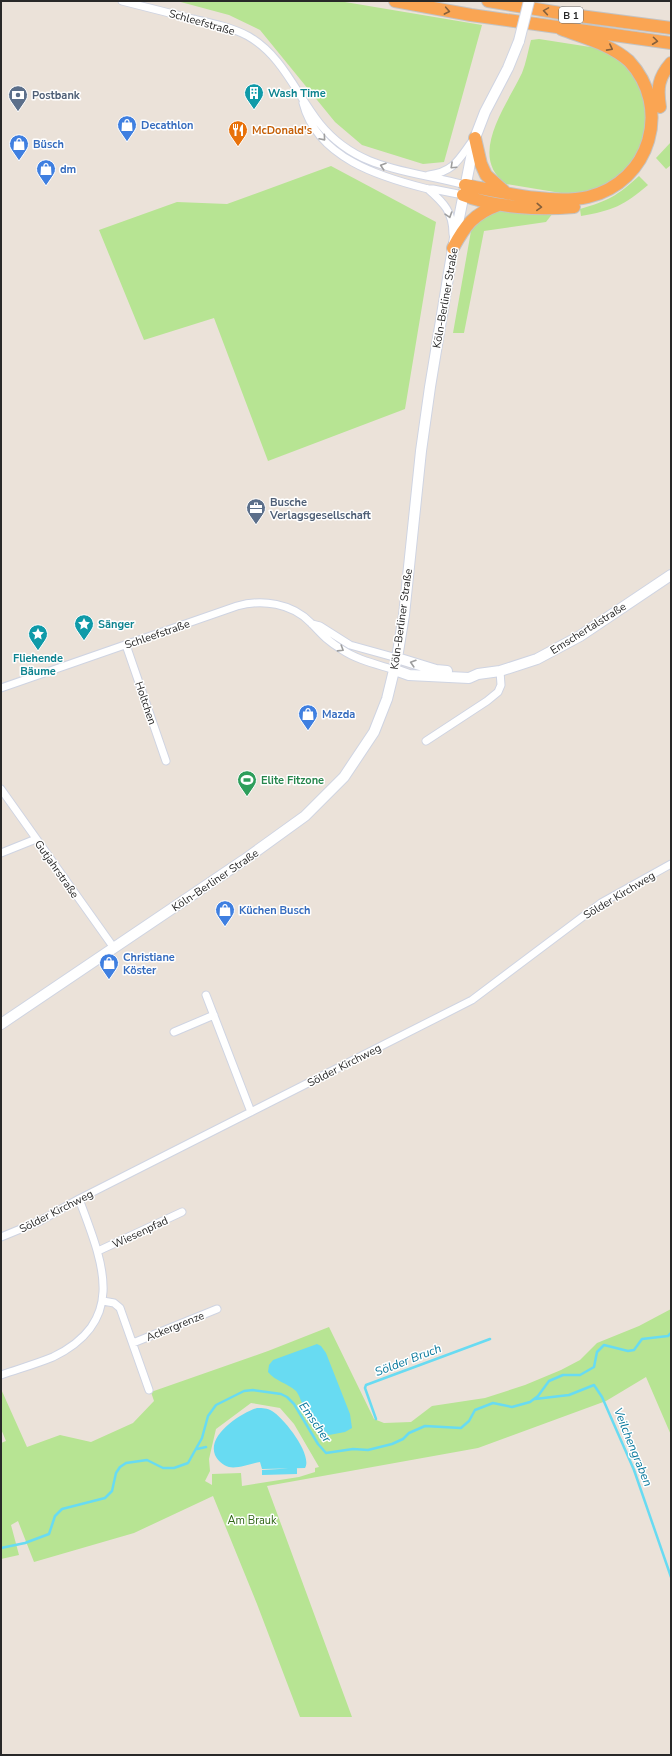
<svg xmlns="http://www.w3.org/2000/svg" width="672" height="1756" font-family="'Nunito Sans',sans-serif">
<style>
.green{fill:#b7e493;fill-rule:evenodd}
.water{fill:#68dbf2}
.lines{fill:none;stroke-linecap:round;stroke-linejoin:round}
.stream{stroke:#68dbf2;stroke-width:2.5}
.minor-casing{stroke:#cfd4e2;stroke-width:9}
.secondary-casing{stroke:#cfd4e2;stroke-width:12}
.trunk-casing{stroke:#c3c3c3;stroke-width:14}
.minor{stroke:#fff;stroke-width:7}
.secondary{stroke:#fff;stroke-width:10}
.trunk{stroke:#faa553;stroke-width:12}
.secondary-bridge-casing{stroke:#cfd4e2;stroke-width:12;stroke-linecap:butt}
.secondary-bridge{stroke:#fff;stroke-width:10}
.oneway{stroke:#86603b}
.oneway2{stroke:#9e9e9e}
.labels{text-anchor:middle;stroke-width:3;stroke-linejoin:round;paint-order:stroke}
.shield{fill:#fff;stroke:#686868;stroke-width:1}
.shield-label{font-size:10px;font-weight:bold;fill:#282828}
.street-label{font-size:11px;fill:#282828;stroke:#fff}
.culture-label{font-size:11px;font-weight:bold;fill:#0d838f;stroke:#fff;text-anchor:start}
.service-label{font-size:11px;font-weight:bold;fill:#4e5e75;stroke:#fff;text-anchor:start}
.shop-label{font-size:11px;font-weight:bold;fill:#366cbe;stroke:#fff;text-anchor:start}
.food-label{font-size:11px;font-weight:bold;fill:#c56008;stroke:#fff;text-anchor:start}
.leisure-label{font-size:11px;font-weight:bold;fill:#27864d;stroke:#fff;text-anchor:start}
.park-label{font-size:11px;fill:#306717;stroke:#fff}
.water-label{font-size:12px;font-style:italic;fill:#09789c;stroke:#fff}
</style>
<rect width="100%" height="100%" fill="#ebe2d9"/>
<!-- green -->
<path class="green" d="M177 1H339L482 25 444 162 423 164 362 145 335 122 260 30 229 15Z
M539 39 603 49 623 61 647 96 649 134 630 171 591 192 567 194 506 184C467 156 507 105 522 73 526 63 528 51 531 40Z
M671 142V165L666 169 656 158Z
M331 166 436 222 405 409 268 461 214 318 144 340 99 230 177 202 227 204Z
M639 176 648 185C625 205 612 211 581 216L580 209C608 201 617 196 639 176Z
M500 210 553 213 546 222 484 231 464 333H453L471 231 478 219Z
M671 1309V1435L646 1377 606 1401 478 1448 267 1486 352 1717H300L257 1604 213 1496 134 1533 34 1562 18 1521 11 1525 19 1555 1 1559V1443L6 1441 1 1429V1389L27 1447 60 1435 91 1442 133 1423 154 1401 151 1392 268 1351 329 1327 374 1419 384 1423 411 1422 432 1406 485 1398 525 1385 561 1370 580 1360 597 1343 639 1326ZM251 1403 280 1408 294 1424 319 1467 315 1468V1472L299 1477 242 1486 241 1473 212 1474V1485L205 1481 210 1471 209 1459 216 1429Z"/>
<!-- water -->
<path class="water" d="M317 1344 321 1346 326 1353 350 1414 352 1428 345 1432 329 1435C318 1428 309 1419 304 1408 301 1402 300 1396 296 1391 287 1383 275 1381 268 1372L269 1365 273 1360Z
M257 1408C263 1408 267 1408 272 1411 284 1418 313 1455 305 1468L262 1469 260 1462C251 1463 238 1469 229 1467 223 1465 218 1461 215 1455 207 1435 241 1413 257 1408Z
M297 1468V1474L262 1475V1470Z"/>
<g class="lines">
<!-- stream -->
<path class="stream" d="M535 1399 569 1395 594 1385 602 1397 634 1470 671 1577
M376 1419 365 1388 366 1385 490 1339
M197 1449 206 1447
M1 1548 25 1543 49 1534 55 1516 62 1509 105 1498 112 1491 116 1473 120 1467 126 1463 147 1460 163 1468H174L188 1463 202 1438 208 1416 216 1405 244 1391 253 1390 281 1394 287 1397 294 1404 318 1444 326 1453 353 1449 368 1450 392 1444 403 1439 409 1433 425 1426 461 1428 469 1421 475 1410 493 1403 512 1407 530 1402 538 1396 549 1381 563 1375H580L594 1367 597 1352 604 1345 628 1351 634 1350 642 1339 668 1336 671 1333"/>
<defs>
<path id="minor" d="M122 1C146 7 169 13 193 19 211 23 231 27 248 36 283 56 296 94 320 124 359 172 412 170 465 185
M303 103C317 158 380 177 428 189H433L463 195
M429 175C454 172 459 159 473 140
M428 189C444 203 453 212 453 234
M312 624 320 626 350 645 397 658
M126 645 166 761
M1 688 237 606C262 599 292 603 311 623 322 634 327 641 341 649 357 660 376 664 395 670
M426 741 487 701 498 692 501 685 500 671
M1 789 114 948
M1 853 36 839
M206 995 251 1112
M174 1032 214 1015
M1 1237 40 1221 79 1199 472 1000 601 903 671 864
M98 1251 182 1212
M103 1301 114 1303 120 1308 149 1390
M133 1343 217 1309
M1 1375C18 1369 36 1364 53 1357 129 1320 102 1261 79 1199"/>
<path id="secondary" d="M397 658 436 670 447 671
M395 670 409 675 469 678 478 674 500 671 537 659 580 636 671 575
M1 1024 244 860 305 816 344 777 374 732 387 699 397 658 404 615 421 451 430 387 453 248 475 138 485 112 508 68 519 41"/>
<path id="trunk" d="M395 1 471 15 671 43
M488 1 572 15 671 28
M660 107C657 88 658 78 671 63
M475 138 481 164 486 175 504 191
M465 185C501 192 552 205 588 197 651 182 672 107 629 61 610 44 584 38 561 29
M463 195C496 208 540 210 574 207
M453 248C465 226 473 214 498 205"/>
</defs>
<!-- minor casing -->
<use href="#minor" class="minor-casing"/>
<!-- secondary casing -->
<use href="#secondary" class="secondary-casing"/>
<!-- trunk casing -->
<use href="#trunk" class="trunk-casing"/>
<!-- minor -->
<use href="#minor" class="minor"/>
<!-- secondary -->
<use href="#secondary" class="secondary"/>
<!-- trunk -->
<use href="#trunk" class="trunk"/>
<defs>
<path id="secondary-bridge" d="M519 41 529 1"/>
</defs>
<!-- secondary-bridge casing -->
<use href="#secondary-bridge" class="secondary-bridge-casing"/>
<!-- secondary-bridge -->
<use href="#secondary-bridge" class="secondary-bridge"/>
</g>
<!-- one-way arrows -->
<defs><path id="oneway-chevron" d="M-2-3.5L2.5 0L-2 3.5" fill="none" stroke-width="1.6" stroke-linecap="round" stroke-linejoin="round"/></defs>
<g class="oneway">
<use href="#oneway-chevron" transform="translate(447 11) rotate(11)"/>
<use href="#oneway-chevron" transform="translate(546 11) rotate(-171)"/>
<use href="#oneway-chevron" transform="translate(655 41) rotate(7)"/>
<use href="#oneway-chevron" transform="translate(610 48) rotate(28)"/>
<use href="#oneway-chevron" transform="translate(539 207) rotate(3)"/>
</g>
<g class="oneway2">
<use href="#oneway-chevron" transform="translate(323 138) rotate(49)"/>
<use href="#oneway-chevron" transform="translate(383 166) rotate(-162)"/>
<use href="#oneway-chevron" transform="translate(453 166) rotate(137)"/>
<use href="#oneway-chevron" transform="translate(449 215) rotate(72)"/>
<use href="#oneway-chevron" transform="translate(341 649) rotate(32)"/>
<use href="#oneway-chevron" transform="translate(413 663) rotate(-163)"/>
</g>
<!-- icons -->
<defs>
<symbol id="building-pin" viewBox="-11 -11 22 30"><path d="M0 17L-7.5 6A9.5 9.5 0 1 1 7.5 6Z" fill="#0f9aa8" stroke="#fff"/><path d="M-4-6H4V6H1V3H-1V6H-4ZM-2.5-4.3h1.7v1.8h-1.7ZM.8-4.3h1.7v1.8H.8ZM-2.5-1h1.7V.8h-1.7ZM.8-1h1.7V.8H.8Z" fill="#fff"/></symbol>
<symbol id="bank-pin" viewBox="-11 -11 22 30"><path d="M0 17L-7.5 6A9.5 9.5 0 1 1 7.5 6Z" fill="#5c6f8a" stroke="#fff"/><path d="M-6-4H6V4H-6ZM0-2.3a2.3 2.3 0 1 0 0 4.6a2.3 2.3 0 1 0 0-4.6Z" fill="#fff"/></symbol>
<symbol id="shop-pin" viewBox="-11 -11 22 30"><path d="M0 17L-7.5 6A9.5 9.5 0 1 1 7.5 6Z" fill="#3f7fe0" stroke="#fff"/><path d="M-5-2.5h2.3a2.7 3.5 0 0 1 5.4 0H5L5.5 6h-11ZM-1.5-2.5h3a1.5 2.3 0 0 0-3 0Z" fill="#fff"/></symbol>
<symbol id="restaurant-pin" viewBox="-11 -11 22 30"><path d="M0 17L-7.5 6A9.5 9.5 0 1 1 7.5 6Z" fill="#e8710a" stroke="#fff"/><path d="M-5-6h1v4h1v-4h1v4h1v-4h1v5L-1.5 .5V6h-2V.5L-5-1ZM5-6V6H3V1.5H1.5Q1.5-4 5-6Z" fill="#fff"/></symbol>
<symbol id="office-pin" viewBox="-11 -11 22 30"><path d="M0 17L-7.5 6A9.5 9.5 0 1 1 7.5 6Z" fill="#5c6f8a" stroke="#fff"/><path d="M-6-3h4V-5.5h4V-3h4V5H-6ZM-1-4.5V-3h2v-1.5ZM-6 0V1H6V0Z" fill="#fff"/></symbol>
<symbol id="sight-pin" viewBox="-11 -11 22 30"><path d="M0 17L-7.5 6A9.5 9.5 0 1 1 7.5 6Z" fill="#0f9aa8" stroke="#fff"/><path d="M0-6L1.8-2.2L6-1.7L2.9 1.2L3.7 5.4L0 3.3L-3.7 5.4L-2.9 1.2L-6-1.7L-1.8-2.2Z" fill="#fff"/></symbol>
<symbol id="stadium-pin" viewBox="-11 -11 22 30"><path d="M0 17L-7.5 6A9.5 9.5 0 1 1 7.5 6Z" fill="#2e9e5b" stroke="#fff"/><path d="M0-5a6.5 5 0 1 0 0 10a6.5 5 0 1 0 0-10ZM-3.5-1.8h7v3.6h-7Z" fill="#fff"/></symbol>
</defs>
<g fill-rule="evenodd">
<use href="#building-pin" x="243" y="82" width="22" height="30"/>
<use href="#bank-pin" x="7" y="84" width="22" height="30"/>
<use href="#shop-pin" x="116" y="114" width="22" height="30"/>
<use href="#restaurant-pin" x="227" y="119" width="22" height="30"/>
<use href="#shop-pin" x="8" y="133" width="22" height="30"/>
<use href="#shop-pin" x="35" y="158" width="22" height="30"/>
<use href="#office-pin" x="245" y="497" width="22" height="30"/>
<use href="#sight-pin" x="73" y="613" width="22" height="30"/>
<use href="#sight-pin" x="27" y="623" width="22" height="30"/>
<use href="#shop-pin" x="297" y="703" width="22" height="30"/>
<use href="#stadium-pin" x="236" y="769" width="22" height="30"/>
<use href="#shop-pin" x="214" y="899" width="22" height="30"/>
<use href="#shop-pin" x="98" y="952" width="22" height="30"/>
</g>
<g class="labels">
<!-- shield labels -->
<rect class="shield" x="559" y="7" width="24" height="16" rx="3"/>
<g class="shield-label">
<text x="571" y="19">B 1</text>
</g>
<!-- street labels -->
<g class="street-label">
<text transform="translate(202 22) rotate(16)" y="4">Schleefstraße</text>
<text transform="translate(445 298) rotate(-80)" y="4">Köln-Berliner Straße</text>
<text transform="translate(401 619) rotate(-82)" y="4">Köln-Berliner Straße</text>
<text transform="translate(588 628) rotate(-32)" y="4">Emschertalstraße</text>
<text transform="translate(157 634) rotate(-19)" y="4">Schleefstraße</text>
<text transform="translate(146 703) rotate(71)" y="4">Holtchen</text>
<text transform="translate(57 869) rotate(55)" y="4">Gutjahrstraße</text>
<text transform="translate(215 880) rotate(-34)" y="4">Köln-Berliner Straße</text>
<text transform="translate(619 895) rotate(-31)" y="4">Sölder Kirchweg</text>
<text transform="translate(344 1065) rotate(-27)" y="4">Sölder Kirchweg</text>
<text transform="translate(56 1211) rotate(-27)" y="4">Sölder Kirchweg</text>
<text transform="translate(140 1232) rotate(-25)" y="4">Wiesenpfad</text>
<text transform="translate(175 1326) rotate(-22)" y="4">Ackergrenze</text>
</g>
<!-- culture labels -->
<g class="culture-label">
<text x="268" y="97">Wash Time</text>
<text x="98" y="628">Sänger</text>
<text x="38" y="662" text-anchor="middle">Fliehende<tspan x="38" dy="13">Bäume</tspan></text>
</g>
<!-- service labels -->
<g class="service-label">
<text x="32" y="99">Postbank</text>
<text x="270" y="506">Busche<tspan x="270" dy="13">Verlagsgesellschaft</tspan></text>
</g>
<!-- shop labels -->
<g class="shop-label">
<text x="141" y="129">Decathlon</text>
<text x="33" y="148">Büsch</text>
<text x="60" y="173">dm</text>
<text x="322" y="718">Mazda</text>
<text x="239" y="914">Küchen Busch</text>
<text x="123" y="961">Christiane<tspan x="123" dy="13">Köster</tspan></text>
</g>
<!-- food labels -->
<g class="food-label">
<text x="252" y="134">McDonald's</text>
</g>
<!-- leisure labels -->
<g class="leisure-label">
<text x="261" y="784">Elite Fitzone</text>
</g>
<!-- park labels -->
<g class="park-label">
<text x="252" y="1524">Am Brauk</text>
</g>
<!-- water labels -->
<g class="water-label">
<text transform="translate(408 1360) rotate(-21)" y="4">Sölder Bruch</text>
<text transform="translate(315 1422) rotate(55)" y="4">Emscher</text>
<text transform="translate(633 1447) rotate(68)" y="4">Veilchengraben</text>
</g>
</g>
<!-- border -->
<rect width="672" height="1756" fill="none" stroke="#282828" stroke-width="4"/>
</svg>
